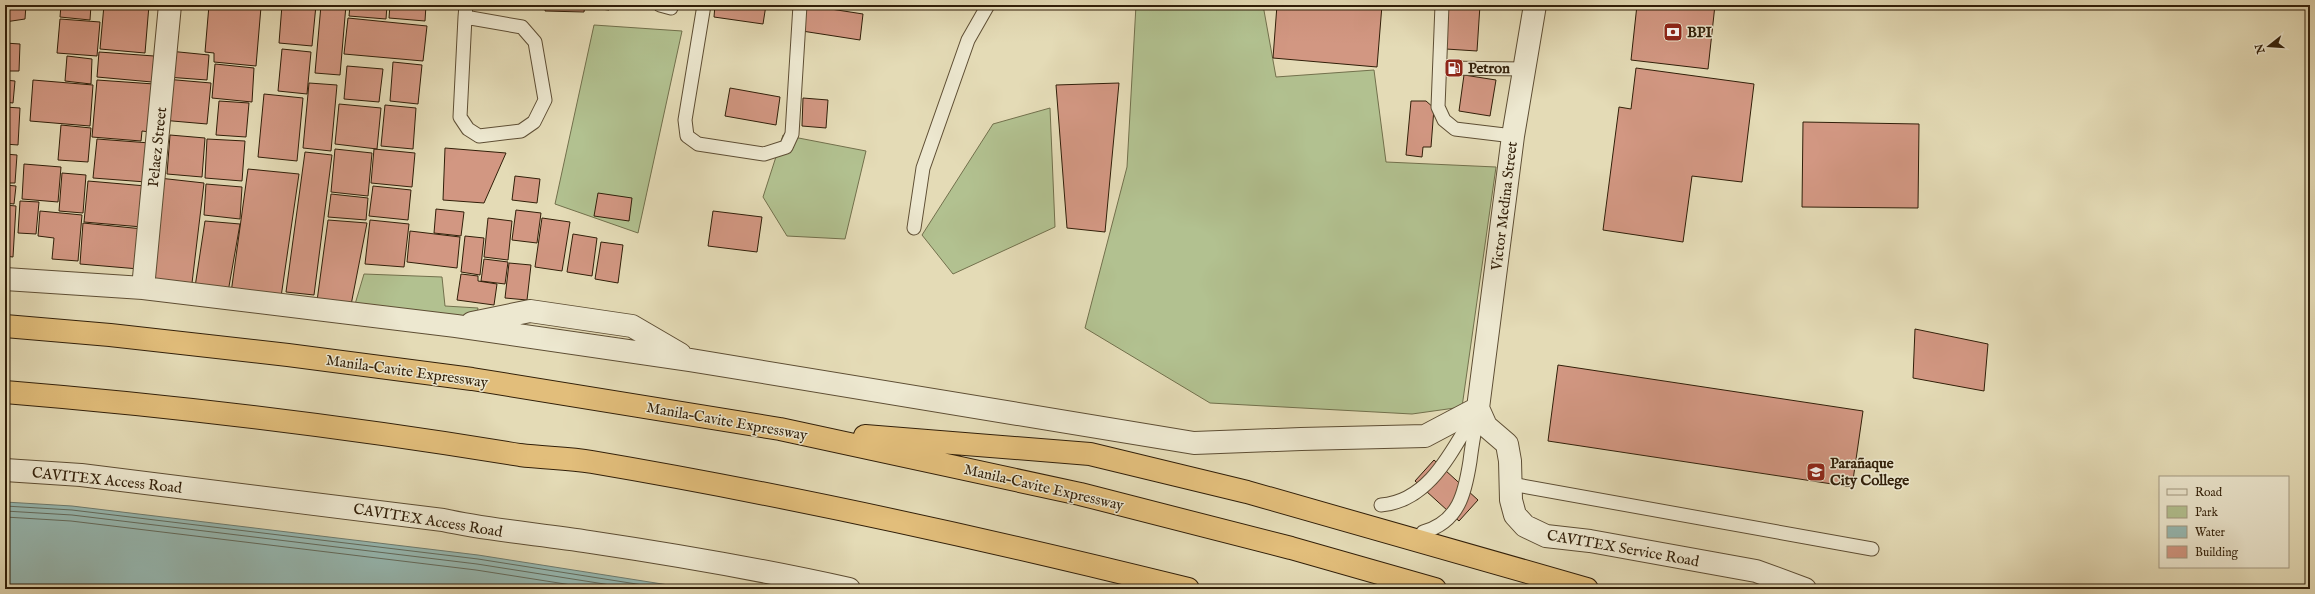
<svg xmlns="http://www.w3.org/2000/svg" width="2315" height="594" font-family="'IM FELL English',serif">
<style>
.green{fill:#b2c190;stroke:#72704c}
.water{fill:#97bab4;stroke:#6e7c70}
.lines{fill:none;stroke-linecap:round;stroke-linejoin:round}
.shore{stroke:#646c5e;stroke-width:1}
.building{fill:#d29782;stroke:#311f09}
.lane-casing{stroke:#5e4e34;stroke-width:15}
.street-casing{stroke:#5e4e34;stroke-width:24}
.highway-casing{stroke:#311f09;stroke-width:24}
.lane{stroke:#ede8d0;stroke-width:13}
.street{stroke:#ede8d0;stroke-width:22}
.highway{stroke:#e2be7b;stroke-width:22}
.labels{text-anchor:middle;stroke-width:3;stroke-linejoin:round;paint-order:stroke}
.poi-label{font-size:15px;font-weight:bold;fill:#311f09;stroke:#ede8d0;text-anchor:start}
.street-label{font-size:15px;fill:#311f09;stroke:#ede8d0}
</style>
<rect width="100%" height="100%" fill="#e4dbb6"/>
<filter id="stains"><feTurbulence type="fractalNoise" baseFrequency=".005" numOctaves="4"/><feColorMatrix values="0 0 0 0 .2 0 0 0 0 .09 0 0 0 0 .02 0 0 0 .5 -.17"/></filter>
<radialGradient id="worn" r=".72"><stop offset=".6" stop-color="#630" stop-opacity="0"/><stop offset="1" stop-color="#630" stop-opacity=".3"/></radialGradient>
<!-- green -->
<path class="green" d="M1136 5H1263L1276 77 1374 70 1386 162 1496 167 1462 407 1412 414 1210 403 1085 328 1127 167Z
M594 25 682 31 638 233 555 204Z
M1050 108 1055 227 953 274 922 235 993 124Z
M783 135 866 151 845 239 787 236 763 197Z
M364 274 442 277 445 306 478 308 476 319 353 311Z"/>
<!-- water -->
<path class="water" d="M5 502 72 506 478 555 694 589H5Z"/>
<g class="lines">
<!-- shore -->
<path class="shore" d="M5 506 72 510 478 559 668 589
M5 511 72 515 477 564 636 589
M5 517 71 521 476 570 597 589"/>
</g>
<!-- building -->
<path class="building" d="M5 5H26L25 19 5 22Z
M61 5H91L90 20 60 17Z
M104 5H149L145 53 100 49Z
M209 5 261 7 256 66 214 62V53L205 52Z
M282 5H316L312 46 279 43Z
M321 5H346L340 75 315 73Z
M350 5H387L386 19 349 16Z
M390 5H426L425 21 389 18Z
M546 5H585L584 12 545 11Z
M592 5H609V10L592 8Z
M715 5H766L763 24 714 17Z
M805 5 863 14 860 40 802 31Z
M1277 5H1382L1377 67 1273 58Z
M1448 5H1480L1477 51 1446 49Z
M1637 5H1715L1708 69 1631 60Z
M348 18 427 26 423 61 344 54Z
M60 19 100 22 97 56 57 53Z
M5 43 20 44 19 71H5Z
M282 49 311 52 307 94 278 91Z
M169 51 209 55 207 80 167 77Z
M99 52 154 56 152 82 97 77Z
M67 56 92 59 91 84 65 81Z
M393 62 422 65 418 104 390 101Z
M215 64 254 68 252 102 212 98Z
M347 66 383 69 379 102 344 99Z
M1636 68 1754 84 1742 182 1692 176 1683 242 1603 230 1619 107 1631 109Z
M1464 75 1496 80 1490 116 1459 111Z
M165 79 211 83 207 124 161 120Z
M5 80 15 81 13 103 5 102Z
M33 80 93 85 90 126 30 121Z
M97 80 154 84 150 132 142 131 141 141 92 137Z
M309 83 337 85 331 151 303 148Z
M1119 83 1105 232 1067 228 1056 85Z
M730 88 780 97 776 125 725 116Z
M264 94 303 98 297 161 258 157Z
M803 98 828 100 826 128 802 126Z
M219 101 249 103 246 137 216 135Z
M1411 101H1426L1434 108 1431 147H1423L1422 157 1406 155Z
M339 104 381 108 377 149 335 144Z
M385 105 416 108 413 149 381 146Z
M5 107 20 108 18 145 5 144Z
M1803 122 1919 124 1918 208 1802 207Z
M61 125 91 128 88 162 58 160Z
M170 135 205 138 202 177 167 174Z
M97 139 150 143 146 182 93 178Z
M207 139 245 141 242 181 205 178Z
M445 148 506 153 484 203 443 200Z
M335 149 372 153 368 196 331 192Z
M374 149 415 153 412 187 371 183Z
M305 152 332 155 314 295 286 292Z
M5 154 17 155 15 183H5Z
M24 164 61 167 58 202 22 199Z
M248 169 299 174 281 297 231 293Z
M62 173 86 175 83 213 59 211Z
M515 176 540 179 537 203 512 200Z
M159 178 204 183 192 283 151 279Z
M88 181 146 186 142 227 84 222Z
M206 184 242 187 240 219 204 215Z
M5 185 16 186 14 204 5 203Z
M373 186 411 190 408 220 369 216Z
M598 193 632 198 629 221 594 216Z
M331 194 368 198 366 220 328 217Z
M20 201 39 202 36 234 18 233Z
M5 205 16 206 13 257 5 256Z
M436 209 464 212 461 236 434 233Z
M516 210 541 213 537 243 512 240Z
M40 211 82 215 78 261 52 259 54 238 38 236Z
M713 211 762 217 757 252 708 246Z
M488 218 512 221 508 260 484 257Z
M542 218 570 222 562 271 535 267Z
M328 220 367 223 351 305 317 301Z
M370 220 409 224 404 267 365 264Z
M205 221 240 224 228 292 195 287Z
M83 223 143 229 139 269 80 264Z
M410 231 460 237 457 268 407 262Z
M573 234 597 238 592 276 567 272Z
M465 236 484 238 480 275 461 272Z
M601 242 623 245 618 283 595 279Z
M484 259 508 262 505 284 481 281Z
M509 263 531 265 527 300 505 298Z
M461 274 478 276V281L497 284 494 305 457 300Z
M1915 329 1988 344 1984 391 1913 378Z
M1558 365 1863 411 1852 487 1548 441Z
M2310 376V429L2306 428Z
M1434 460 1478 500 1459 521 1415 481Z"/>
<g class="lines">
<defs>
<path id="lane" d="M660 5 671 8
M704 5 685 120 687 136 698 144 764 154 786 147 792 134 800 5
M1442 5 1438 107 1444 120 1455 129 1513 136
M465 17 522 27 535 42 545 100 534 122 521 131 479 136 468 129 460 117 465 17 466 5
M1440 68 1525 69
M914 228 923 168 968 40 988 5
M1511 484 1872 549
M1381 505C1430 501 1452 450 1475 413
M1423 532C1459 522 1465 493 1470 461 1472 444 1475 428 1478 412"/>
<path id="street" d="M5 279 143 288 456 326 690 360 1194 443 1301 439 1425 436 1478 408
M143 288 170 5
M472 323 530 311 632 326 680 354
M1478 408 1486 426 1507 444 1510 461 1511 500 1515 515 1525 526 1546 536 1590 541 1756 571 1805 589
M1478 408 1513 136 1535 5
M5 470 81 475 443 520C493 531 540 534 590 542 677 555 764 570 849 589"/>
<path id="highway" d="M5 326 110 335 288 355 472 379 780 429 1080 494 1291 548 1435 589
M5 392C177 406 349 427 520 455 544 458 568 458 592 462 792 496 991 540 1188 589
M865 436 1090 454 1247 492 1587 589"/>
</defs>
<!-- lane casing -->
<use href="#lane" class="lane-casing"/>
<!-- street casing -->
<use href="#street" class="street-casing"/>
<!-- highway casing -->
<use href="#highway" class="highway-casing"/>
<!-- lane -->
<use href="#lane" class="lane"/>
<!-- street -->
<use href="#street" class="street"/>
<!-- highway -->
<use href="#highway" class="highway"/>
</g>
<!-- icons -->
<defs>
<symbol id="bank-square" viewBox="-11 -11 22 22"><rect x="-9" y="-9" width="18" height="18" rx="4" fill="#8f2418" stroke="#ede8d0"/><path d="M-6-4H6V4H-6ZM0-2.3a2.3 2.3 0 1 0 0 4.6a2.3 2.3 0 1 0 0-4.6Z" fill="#fff"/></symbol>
<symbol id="fuel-square" viewBox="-11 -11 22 22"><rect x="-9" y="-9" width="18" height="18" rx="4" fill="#8f2418" stroke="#ede8d0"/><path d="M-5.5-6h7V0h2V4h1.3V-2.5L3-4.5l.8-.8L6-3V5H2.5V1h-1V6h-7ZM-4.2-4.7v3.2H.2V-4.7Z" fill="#fff"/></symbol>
<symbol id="university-square" viewBox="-11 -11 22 22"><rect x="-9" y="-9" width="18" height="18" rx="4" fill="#8f2418" stroke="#ede8d0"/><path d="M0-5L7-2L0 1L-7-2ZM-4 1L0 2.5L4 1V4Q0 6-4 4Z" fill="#fff"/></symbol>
</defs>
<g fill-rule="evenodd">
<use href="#bank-square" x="1662" y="21" width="22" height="22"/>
<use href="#fuel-square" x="1443" y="57" width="22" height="22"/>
<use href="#university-square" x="1805" y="461" width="22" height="22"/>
</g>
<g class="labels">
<!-- poi labels -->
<g class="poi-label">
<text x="1687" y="37">BPI</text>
<text x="1468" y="73">Petron</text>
<text x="1830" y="468">Parañaque<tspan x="1830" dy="17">City College</tspan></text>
</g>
<!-- street labels -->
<g class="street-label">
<text transform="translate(157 147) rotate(-84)" y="5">Pelaez Street</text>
<text transform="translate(1504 206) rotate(-83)" y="5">Victor Medina Street</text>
<text transform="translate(407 371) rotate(8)" y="5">Manila–Cavite Expressway</text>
<text transform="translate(727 421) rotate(10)" y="5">Manila–Cavite Expressway</text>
<text transform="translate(107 480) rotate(6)" y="5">CAVITEX Access Road</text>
<text transform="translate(1044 487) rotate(13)" y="5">Manila–Cavite Expressway</text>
<text transform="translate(428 520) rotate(9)" y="5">CAVITEX Access Road</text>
<text transform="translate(1623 548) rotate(10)" y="5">CAVITEX Service Road</text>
</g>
</g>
<!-- margin -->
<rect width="2315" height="594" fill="none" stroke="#e4dbb6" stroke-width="20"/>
<rect x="6" y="6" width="2303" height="582" fill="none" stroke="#311f09" stroke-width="2"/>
<rect x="10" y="10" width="2295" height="574" fill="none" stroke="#311f09"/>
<!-- legend -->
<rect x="2159" y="476" width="130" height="92" fill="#ede8d0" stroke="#a29880"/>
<rect x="2167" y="489" width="20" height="6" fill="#ede8d0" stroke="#a29880"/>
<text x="2195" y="496" font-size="12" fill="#311f09">Road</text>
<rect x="2167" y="506" width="20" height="12" fill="#b2c190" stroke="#a29880"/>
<text x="2195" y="516" font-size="12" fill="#311f09">Park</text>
<rect x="2167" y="526" width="20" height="12" fill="#97bab4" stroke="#a29880"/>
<text x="2195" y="536" font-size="12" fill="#311f09">Water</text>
<rect x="2167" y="546" width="20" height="12" fill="#d29782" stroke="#a29880"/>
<text x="2195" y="556" font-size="12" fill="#311f09">Building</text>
<!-- north arrow -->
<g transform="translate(2269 46) rotate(253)" stroke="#ede8d0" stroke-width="3" paint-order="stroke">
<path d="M0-3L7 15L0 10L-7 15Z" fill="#311f09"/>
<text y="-6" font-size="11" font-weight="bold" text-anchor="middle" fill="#311f09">N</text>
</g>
<rect width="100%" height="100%" filter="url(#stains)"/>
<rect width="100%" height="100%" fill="url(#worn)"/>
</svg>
